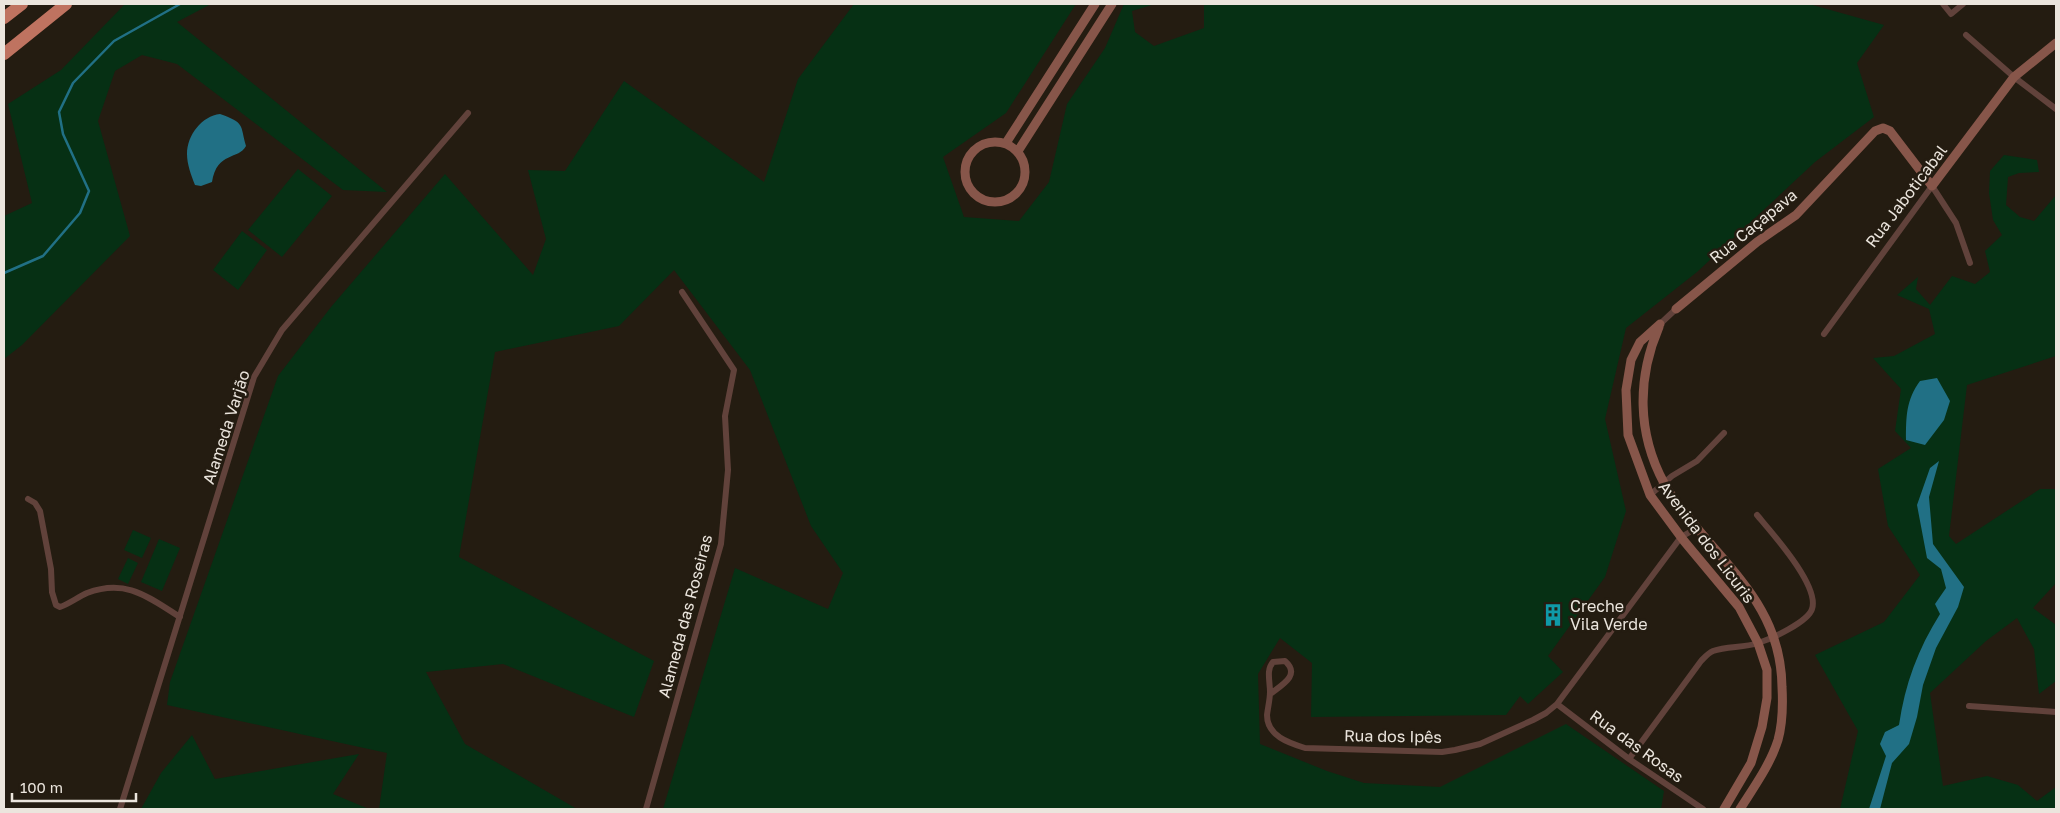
<svg xmlns="http://www.w3.org/2000/svg" width="2060" height="813" font-family="'Golos Text',sans-serif">
<style>
.green{fill:#063014}
.water{fill:#217085}
.lines{fill:none;stroke-linecap:round;stroke-linejoin:round}
.stream{stroke:#217085;stroke-width:2.5}
.street{stroke:#61423b;stroke-width:6}
.secondary{stroke:#87564a;stroke-width:9}
.highway{stroke:#bf7360;stroke-width:12}
.labels{text-anchor:middle;stroke-width:5;stroke-linejoin:round;paint-order:stroke}
.street-label{font-size:16px;fill:#ebe5dd;stroke:#241c11}
.poi-label{font-size:16px;fill:#ebe5dd;stroke:#241c11;text-anchor:start}
</style>
<rect width="100%" height="100%" fill="#241c11"/>
<!-- green -->
<path class="green" d="M125 4H211L177 22 387 192 343 190 177 64 142 55 115 71 98 121 130 236 22 345 4 359V216L32 203 8 104 61 70Z
M854 4H1076L1006 113 943 157 964 217 1019 221 1049 182 1067 104 1105 48 1124 4H1155L1132 11 1135 32 1154 46 1204 28V4H1809L1884 25 1857 63 1874 117 1815 162 1697 272 1626 328 1605 419 1626 511 1605 577 1548 656 1563 672 1528 704 1520 696 1506 715 1311 717 1312 663 1280 638 1258 674 1260 744 1327 771 1364 783 1440 787 1566 724 1664 791 1661 809H663L735 568 828 609 843 573 811 526 750 370 674 270 619 326 495 352 459 557 654 661 634 717 503 664 426 672 465 744 577 809H379L387 753 167 705 170 682 278 376 331 307 445 174 533 275 546 239 528 170 565 171 624 81 764 182 798 79Z
M2004 155 2037 160 2039 172 2019 173 2008 177 2006 205 2020 217 2034 221 2056 195V356L1967 385 1949 536 1956 544 2040 489H2056V583L2033 608 2056 625V681L2039 694 2034 649 2017 618 1986 641 1930 693 1943 786 1987 776 2018 785 2037 801 2056 787V809H1922L1916 808 1915 809H1840L1858 731 1815 655 1884 622 1920 575 1888 526 1878 469 1911 448 1895 431 1901 389 1873 358 1894 356 1935 334 1929 309 1897 295 1918 277 1916 289 1930 305 1952 276 1975 284 1990 272 1985 251 2002 235 1993 220 1989 193 1990 171Z
M298 169 332 196 282 257 248 230Z
M242 231 267 250 238 290 213 270Z
M133 530 151 538 142 558 124 550Z
M159 539 180 548 162 591 141 582Z
M128 558 138 563 128 584 118 579Z
M192 735 215 779 359 754 333 794 369 809H141L161 773Z"/>
<!-- water -->
<path class="water" d="M220 114C245 123 240 124 246 146 239 160 217 151 212 182L201 186 195 185C191 175 187 164 187 154 187 135 202 116 220 114Z
M1937 378 1950 401 1944 420 1925 445 1906 440C1906 417 1906 400 1920 381Z
M1939 461 1929 497 1933 544 1964 587 1958 607 1936 648 1923 685 1917 717 1909 744 1892 763 1880 809H1869L1886 756 1880 744 1885 732 1899 725C1905 684 1918 649 1940 614L1935 604 1946 588 1941 569 1927 558 1917 505 1930 468Z"/>
<g class="lines">
<!-- stream -->
<path class="stream" d="M4 273 43 256 80 213 89 191 63 134 59 112 73 83 114 41 180 4"/>
<!-- street -->
<path class="street" d="M1943 4 1951 14 1963 4
M1966 35 2014 77 2056 109
M1660 324 1676 309
M1824 334 1932 186 1956 223 1970 263
M1650 495 1672 476 1697 461 1724 433
M28 499 35 503 40 511 51 569 52 592 56 605 60 607C69 604 78 597 87 593 126 578 148 597 180 617
M1270 694C1282 685 1301 675 1285 661L1273 662C1266 670 1270 681 1270 692 1270 699 1268 707 1267 715 1267 736 1289 743 1305 748L1442 752 1455 750 1480 744 1533 720 1546 713 1557 704 1681 537 1697 528
M1557 704 1629 759 1703 809
M1969 706 2056 712
M1629 759 1701 661C1704 658 1708 653 1713 651 1727 646 1744 648 1758 643 1771 639 1808 622 1812 609 1820 586 1772 533 1757 515
M120 809 254 377 282 330 468 113
M646 809 721 544 728 470 725 416 734 370 682 292"/>
<!-- secondary -->
<path class="secondary" d="M965 172a30 30 0 1 1 60 0a30 30 0 1 1-60 0Z
M1006 143 1095 4
M1018 151 1112 4
M1676 309 1757 242 1796 215 1875 131 1883 128 1890 131 1932 186 2014 77 2056 43
M1660 324 1640 342 1631 360 1626 390 1628 435 1650 495 1684 541 1739 607 1758 643 1767 670V698L1762 727 1751 763 1724 809
M1659 327C1637 378 1637 433 1664 483 1671 497 1683 510 1693 523 1736 576 1781 613 1782 687 1783 705 1783 722 1778 740 1770 765 1754 787 1740 809"/>
<!-- highway -->
<path class="highway" d="M4 18 22 4
M4 54 66 4"/>
</g>
<!-- icons -->
<defs>
<symbol id="building-bare" viewBox="-9 -9 18 18"><path d="M-4-6H4V6H1V3H-1V6H-4ZM-2.5-4.3h1.7v1.8h-1.7ZM.8-4.3h1.7v1.8H.8ZM-2.5-1h1.7V.8h-1.7ZM.8-1h1.7V.8H.8Z" fill="#0f9aa8" stroke="#241c11" stroke-width="2.5" paint-order="stroke"/></symbol>
</defs>
<g fill-rule="evenodd">
<use href="#building-bare" x="1537" y="599" width="32" height="32"/>
</g>
<g class="labels">
<!-- street labels -->
<g class="street-label">
<text transform="translate(1906 196) rotate(-53)" y="6">Rua Jaboticabal</text>
<text transform="translate(1753 226) rotate(-39)" y="6">Rua Caçapava</text>
<text transform="translate(226 427) rotate(-72)" y="6">Alameda Varjão</text>
<text transform="translate(1707 542) rotate(53)" y="6">Avenida dos Licuris</text>
<text transform="translate(685 616) rotate(-75)" y="6">Alameda das Roseiras</text>
<text transform="translate(1393 736) rotate(1)" y="6">Rua dos Ipês</text>
<text transform="translate(1637 746) rotate(36)" y="6">Rua das Rosas</text>
</g>
<!-- poi labels -->
<g class="poi-label">
<text x="1570" y="612">Creche<tspan x="1570" dy="18">Vila Verde</tspan></text>
</g>
</g>
<!-- border -->
<rect width="2060" height="813" fill="none" stroke="#ebe5dd" stroke-width="10"/>
<!-- scale -->
<path d="M12 793v8h124v-8" fill="none" stroke="#ebe5dd" stroke-width="2.5"/>
<text x="20" y="793" font-size="15" fill="#ebe5dd" stroke="#241c11" stroke-width="4" paint-order="stroke">100 m</text>
</svg>
